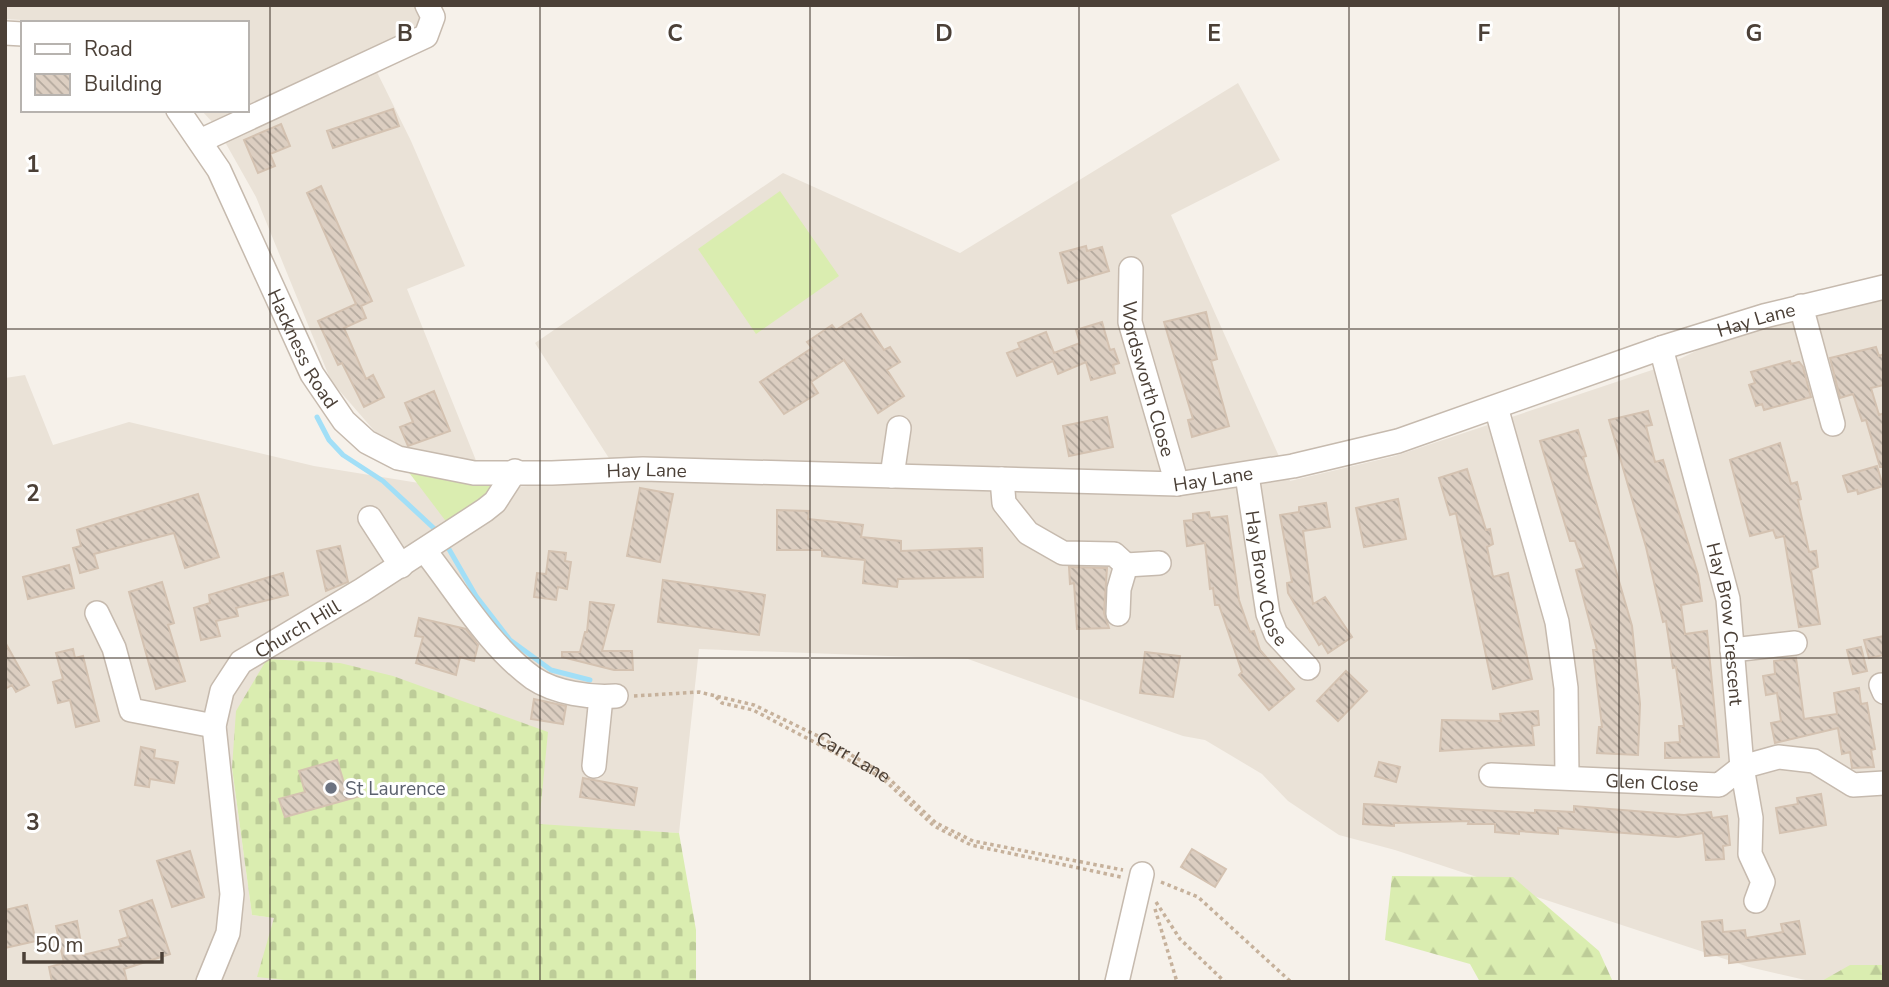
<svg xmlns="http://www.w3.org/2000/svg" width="1889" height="987" font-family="'Nunito Sans',sans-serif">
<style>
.residential{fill:#eae2d7}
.grass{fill:#daedb0}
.forest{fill:url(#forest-firs)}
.cemetery{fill:url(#cemetery-stones)}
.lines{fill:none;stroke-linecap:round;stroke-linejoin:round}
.stream{stroke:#a2dff7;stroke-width:5}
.building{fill:url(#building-back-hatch);stroke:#d4c2b1;stroke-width:2}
.minor-casing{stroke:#c6baae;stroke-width:26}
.path{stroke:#c6b19b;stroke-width:3.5;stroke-dasharray:3.5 3.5;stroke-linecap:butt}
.minor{stroke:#fff;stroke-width:23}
.grid{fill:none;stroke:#4b4037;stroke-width:2;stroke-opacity:0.55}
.worship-dot{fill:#6b7280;stroke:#fff;stroke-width:2.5}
.labels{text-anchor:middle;stroke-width:6;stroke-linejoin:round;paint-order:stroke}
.street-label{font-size:19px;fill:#4b4037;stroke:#fff}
.worship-label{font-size:19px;fill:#5b616d;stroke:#fff;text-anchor:start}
.grid-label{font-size:23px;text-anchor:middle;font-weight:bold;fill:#4b4037;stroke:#fff;stroke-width:6;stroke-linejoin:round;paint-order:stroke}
</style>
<defs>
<pattern id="forest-firs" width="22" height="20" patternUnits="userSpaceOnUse" patternTransform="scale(1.75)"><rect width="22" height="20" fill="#daedb0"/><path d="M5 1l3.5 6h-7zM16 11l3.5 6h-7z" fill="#bdcc98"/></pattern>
<pattern id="cemetery-stones" width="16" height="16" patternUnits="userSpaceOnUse" patternTransform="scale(1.75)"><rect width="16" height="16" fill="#daedb0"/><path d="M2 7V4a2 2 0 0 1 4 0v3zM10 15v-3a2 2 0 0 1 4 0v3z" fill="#bdcc98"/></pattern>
<pattern id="building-back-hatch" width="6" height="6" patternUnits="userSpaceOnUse" patternTransform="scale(1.75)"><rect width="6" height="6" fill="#dccec1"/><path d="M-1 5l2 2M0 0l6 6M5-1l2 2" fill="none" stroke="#b4a99e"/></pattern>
</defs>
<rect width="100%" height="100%" fill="#f6f1ea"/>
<!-- residential -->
<path class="residential" d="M5 5H436L444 20 371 60 411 141 465 266 407 289 477 463 398 458 331 381 256 197 216 126 201 110H247V23H70L5 19Z
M1238 83 1280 160 1171 215 1290 481 1395 456 1667 365 1698 350 1774 325 1884 299V982H1814L1749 967 1395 850 1339 835 1288 801 1262 774 1205 740 1183 736 968 659 699 649 679 833 539 825 232 768 252 915 274 918 302 982H5V378L25 375 53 445 129 422 314 466 462 490 623 480 535 343 783 173 960 253Z"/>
<!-- grass -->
<path class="grass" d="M780 191 839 276 756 334 698 249Z
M398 458 515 471 454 532Z"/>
<!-- forest -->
<path class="forest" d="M1392 876 1513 877 1599 951 1613 982H1480L1470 964 1385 940Z
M1850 965H1884V982H1820Z"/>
<!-- cemetery -->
<path class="cemetery" d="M267 659 340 663 393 676 548 732 539 824 679 833 696 930V982H302L257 977 274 918 252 915 232 768 236 711Z"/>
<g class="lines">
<!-- stream -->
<path class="stream" d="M317 417 329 440 343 455 383 481 439 533
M446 544 476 596 510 640 551 670 590 680"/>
</g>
<!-- building -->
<path class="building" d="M393 109 399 126 333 148 327 131Z
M281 124 290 146 270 154 275 166 258 173 244 140Z
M321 186 372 301 361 306 366 318 344 328 366 379 373 375 384 397 364 407 342 363 338 365 318 321 356 304 307 193Z
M1086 246 1087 251 1102 247 1109 271 1068 283 1060 253Z
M1206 312 1217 359 1211 361 1229 426 1192 437 1188 420 1193 419 1164 322Z
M861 314 884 350 890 347 900 362 887 370 904 396 878 413 844 360 811 382 818 393 784 414 760 382 812 348 807 342 832 325 836 330Z
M1102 322 1110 350 1114 349 1119 363 1113 365 1115 373 1091 380 1086 362 1058 374 1053 361 1017 376 1007 353 1020 348 1018 343 1046 332 1054 353 1080 343 1076 330Z
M1876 347 1879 356 1884 354V385L1871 388 1879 415 1884 413V467H1880L1866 420 1862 421 1853 394 1840 398 1830 358Z
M1790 361 1791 364 1799 362 1803 367 1811 397 1764 410 1762 404 1756 406 1749 385 1755 383 1751 372Z
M434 391 450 431 408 446 400 427 413 422 405 403Z
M1648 411 1652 425 1646 426 1655 462 1663 460 1698 575 1702 601 1681 605 1685 634 1707 631 1719 757 1665 758V743L1680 742 1679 726H1684L1676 667 1673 668 1666 621 1663 622 1646 547 1609 420Z
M1107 417 1113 447 1069 456 1063 426Z
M1578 430 1586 456 1583 457 1632 626 1640 704 1638 755 1597 753 1599 727H1602L1593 650H1597L1576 570 1584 568 1575 541H1570L1540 441Z
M1780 443 1791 484 1797 482 1801 499 1798 500 1809 552 1816 551 1818 567 1811 570 1820 624 1799 627 1784 536 1776 538 1773 530 1750 536 1730 460Z
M1877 466 1883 486 1858 494 1857 490 1848 492 1843 476Z
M1467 469 1486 530 1490 529 1493 544 1487 547 1493 577 1508 573 1532 679 1493 689 1456 513 1450 515 1439 478Z
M640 488 673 494 660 562 627 556Z
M198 494 219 557 185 568 174 533 94 554 98 568 80 573 73 548 81 546 77 530Z
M1398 499 1406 539 1364 547 1356 508Z
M1326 503 1330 527 1303 531 1313 604 1325 597 1352 637 1328 653 1322 643 1319 645 1288 593 1287 583 1292 582 1280 515 1299 512V507Z
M777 510 809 511 808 519 863 525 861 537 901 541V551L982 548 983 577 898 579 897 587 863 583 865 560 822 556V550H777Z
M1209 512 1210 518 1227 516 1239 600 1250 632 1254 631 1260 650 1294 689 1269 710 1239 675 1242 672 1219 605H1215L1213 588 1210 589 1205 543 1187 546 1184 521 1193 520V514Z
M340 546 348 582 326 591 317 551Z
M549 551 566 553 565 561 571 562 567 589 558 587 556 600 534 597 537 573 546 574Z
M69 565 74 588 28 599 23 577Z
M1069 567 1107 568 1104 613 1109 628 1077 629 1074 583 1070 584Z
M283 573 288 595 236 608 238 616 216 621 220 636 201 640 194 608 210 603 209 595Z
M663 580 765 595 759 635 658 622Z
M162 582 174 623 168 625 185 681 156 689 129 592Z
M590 602 614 605 602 651H632L633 670H614L562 657V652H580L585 632H587Z
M419 618 466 629 478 645 474 661 460 657 456 675 416 663 423 637 415 636Z
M1884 636V655L1869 658 1864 640Z
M5 642 29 685 16 692 12 685 5 689Z
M1861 647 1867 671 1853 674 1847 650Z
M73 649 75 658 83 656 99 721 76 727 70 700 58 703 53 682 63 679 56 653Z
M1145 652 1180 656 1173 697 1140 693Z
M1796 658 1804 719 1837 714 1834 693 1859 688 1861 704 1867 703 1875 749 1871 750 1874 767 1852 768 1850 752 1842 754 1838 728 1775 743 1771 723 1781 721 1777 693 1766 695 1763 676 1775 674 1774 661Z
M1346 671 1367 691 1338 721 1317 701Z
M534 699 566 706 563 724 531 719Z
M1538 711 1539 725 1532 726 1534 745 1440 751 1442 720 1501 721 1500 714Z
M141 747 155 750 154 758 178 762 174 783 150 779 149 787 135 785Z
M337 760 344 783 355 780 360 796 285 817 279 799 305 792 299 771Z
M1379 762 1400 767 1396 782 1375 776Z
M583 778 637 788 634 805 580 797Z
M1821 794 1826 825 1780 833 1776 808 1798 804 1797 798Z
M1364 804 1535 813V810L1574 812V806L1684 815 1711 812 1712 818 1727 816 1730 845 1723 846 1724 859 1706 860 1703 833 1678 837 1558 828V834L1519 831V834L1495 832V824H1468L1469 821 1394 823V826L1363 824Z
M1192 849 1226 869 1215 887 1181 867Z
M190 851 204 897 172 907 157 861Z
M152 900 170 954 124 969 127 982H52L49 967 64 963 56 926 77 921 83 955 121 946 119 940 128 937 120 911Z
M27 905 36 941 5 948V910Z
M1722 920 1723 932 1745 930 1746 938 1783 932 1781 924 1799 921 1805 954 1729 963V954L1705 956 1702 922Z"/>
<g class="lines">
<defs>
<g id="minor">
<path d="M5 33 23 34"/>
<path id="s2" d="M178 110 219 170 312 374 344 421 367 442 398 458 474 473H552L643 469 1177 484 1293 466 1398 441 1661 348 1764 316 1884 287"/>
<path d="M200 141 426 36 433 17 427 5"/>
<path id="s3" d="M1131 269 1130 322 1177 484"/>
<path d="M1801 306 1833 424"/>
<path id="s4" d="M1661 348 1728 599 1742 767 1751 818 1750 854 1763 882 1756 901"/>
<path d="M1496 407 1557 622 1566 688 1567 777"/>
<path id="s5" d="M1247 475 1268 614 1276 634 1308 668"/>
<path d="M892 476 899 428"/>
<path d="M1002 479 1004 503 1028 533 1063 553 1114 554 1126 565 1119 589 1118 614"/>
<path d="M370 518 401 566"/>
<path d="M425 551C458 593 489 646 533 678 555 693 591 698 616 696"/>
<path d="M1126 565 1159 563"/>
<path d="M97 613 114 648 131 710 214 726"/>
<path d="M1732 650 1795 643"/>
<path d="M1881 685 1884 692"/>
<path d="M594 766 601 697"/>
<path id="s6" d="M1491 775 1719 785 1742 767 1778 757 1814 761 1853 785 1884 783"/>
<path id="s7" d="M208 982 228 933 232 894 214 726 222 691 241 662 362 590 485 510 495 502 515 471"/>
<path d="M1117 982 1142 874"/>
</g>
</defs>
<!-- minor casing -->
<use href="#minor" class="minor-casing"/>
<!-- path -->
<g class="path">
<path id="s1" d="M634 696 699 692 754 705 822 738 884 774 936 823 973 841 1123 870"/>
<path d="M716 697 722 703 753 710 881 777 934 826 971 845 1121 877"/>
<path d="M1161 882 1198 897 1291 982"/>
<path d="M1156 902 1180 939 1225 982"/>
<path d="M1155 909 1177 982"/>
</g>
<!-- minor -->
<use href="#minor" class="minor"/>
</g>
<!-- grid -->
<path class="grid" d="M270 5V982M540 5V982M810 5V982M1079 5V982M1349 5V982M1619 5V982M5 329H1884M5 658H1884"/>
<!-- markers -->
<circle class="worship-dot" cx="331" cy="788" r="7"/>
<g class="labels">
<!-- street labels -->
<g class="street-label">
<text dy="7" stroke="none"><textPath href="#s2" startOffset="1804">Hay Lane</textPath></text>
<text dy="7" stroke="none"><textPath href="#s2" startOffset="270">Hackness Road</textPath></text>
<text dy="7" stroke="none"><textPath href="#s3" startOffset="112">Wordsworth Close</textPath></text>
<text dy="7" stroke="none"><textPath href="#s2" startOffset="670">Hay Lane</textPath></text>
<text dy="7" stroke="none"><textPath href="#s2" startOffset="1237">Hay Lane</textPath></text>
<text dy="7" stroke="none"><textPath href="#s5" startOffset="105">Hay Brow Close</textPath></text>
<text dy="7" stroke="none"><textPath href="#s4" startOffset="284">Hay Brow Crescent</textPath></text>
<text dy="7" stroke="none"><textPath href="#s7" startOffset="397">Church Hill</textPath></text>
<text dy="7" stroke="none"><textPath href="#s1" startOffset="234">Carr Lane</textPath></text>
<text dy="7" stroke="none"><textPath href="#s6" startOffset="161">Glen Close</textPath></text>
</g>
<!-- worship labels -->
<g class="worship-label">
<text x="345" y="795">St Laurence</text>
</g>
</g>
<g class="grid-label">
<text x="405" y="41">B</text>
<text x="675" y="41">C</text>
<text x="944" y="41">D</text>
<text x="1214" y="41">E</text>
<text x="1484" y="41">F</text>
<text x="1754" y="41">G</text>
<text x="33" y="172">1</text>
<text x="33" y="501">2</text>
<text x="33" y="830">3</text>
</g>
<!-- border -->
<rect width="1889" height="987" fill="none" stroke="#4b4037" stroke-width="14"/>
<!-- legend -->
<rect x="21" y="21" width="228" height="91" fill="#ffffff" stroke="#b7b3af" stroke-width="2"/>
<rect x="35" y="44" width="35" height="10" fill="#ffffff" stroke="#b7b3af" stroke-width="2"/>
<text x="84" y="56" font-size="21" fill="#4b4037">Road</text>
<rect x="35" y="74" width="35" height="21" fill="url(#building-back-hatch)" stroke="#b7b3af" stroke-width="2"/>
<text x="84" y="91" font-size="21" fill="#4b4037">Building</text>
<!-- scale -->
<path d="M24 952v10h138v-10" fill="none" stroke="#4b4037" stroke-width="3.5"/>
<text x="35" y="952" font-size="21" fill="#4b4037" stroke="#ffffff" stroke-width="5" paint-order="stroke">50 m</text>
</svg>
